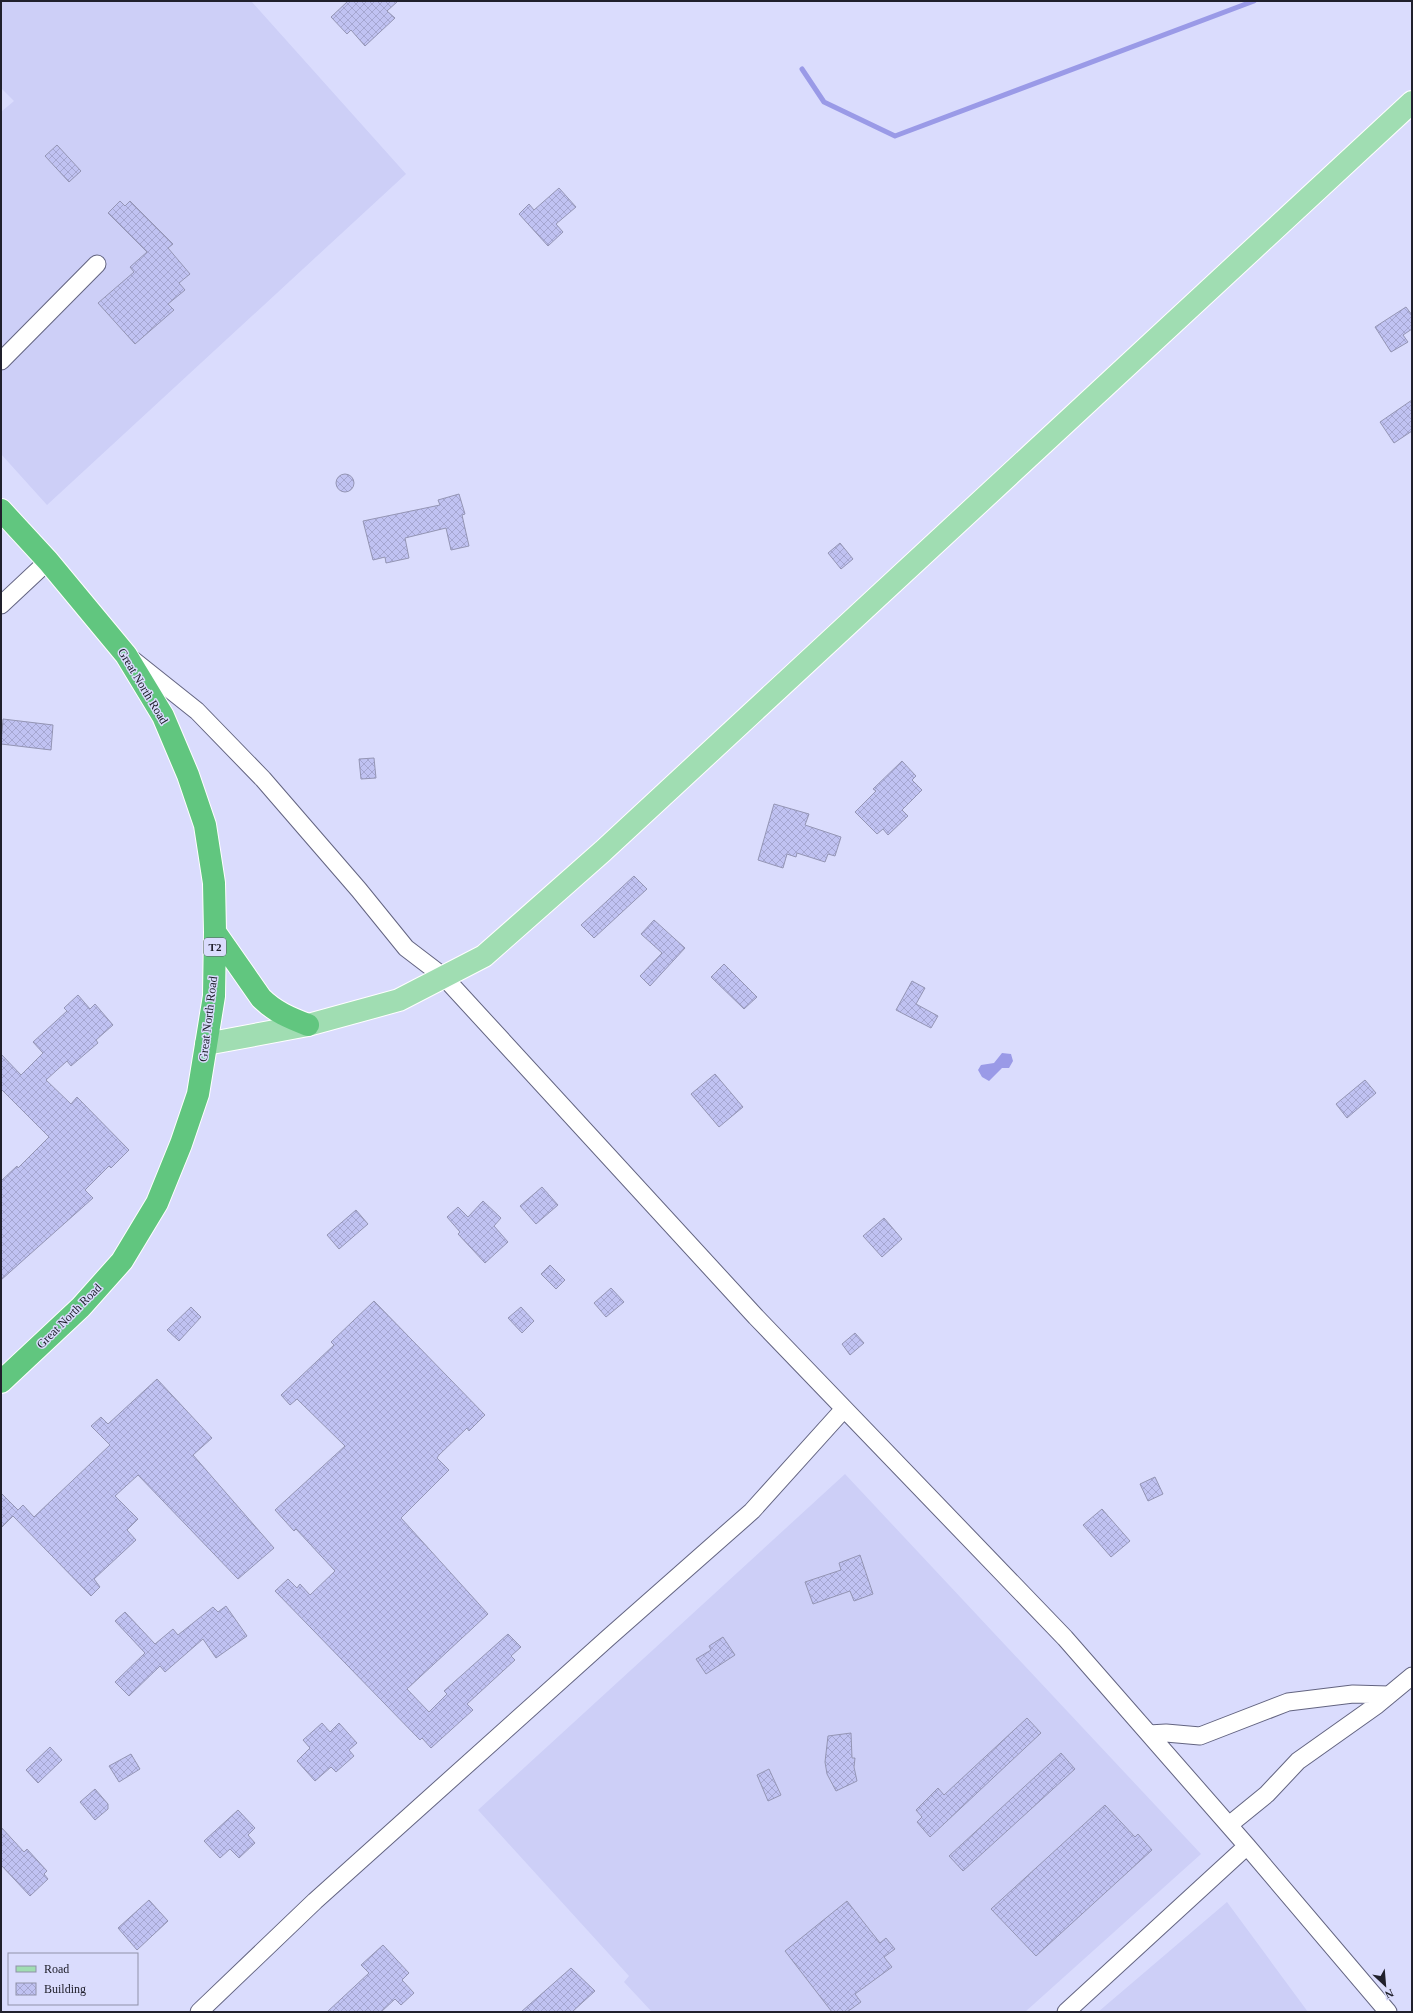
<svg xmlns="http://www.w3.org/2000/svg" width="1413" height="2013" font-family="'Times New Roman',serif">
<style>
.built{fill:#cdcff7}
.water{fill:#9a9ae7}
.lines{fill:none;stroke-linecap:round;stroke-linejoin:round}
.stream{stroke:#9a9ae7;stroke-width:5}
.building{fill:url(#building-cross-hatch);stroke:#9495b4}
.minor-casing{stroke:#636481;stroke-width:19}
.major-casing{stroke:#fff;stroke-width:24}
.highway-casing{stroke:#fff;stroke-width:24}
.minor{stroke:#fff;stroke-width:17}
.major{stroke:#a0ddb2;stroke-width:22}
.highway{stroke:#61c67f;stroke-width:22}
.labels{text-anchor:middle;stroke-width:3;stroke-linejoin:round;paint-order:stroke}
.shield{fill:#dadcfd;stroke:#58586b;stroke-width:1}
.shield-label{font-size:11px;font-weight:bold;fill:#20202c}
.street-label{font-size:12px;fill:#20202c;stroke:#dadcfd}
</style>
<defs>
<pattern id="building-cross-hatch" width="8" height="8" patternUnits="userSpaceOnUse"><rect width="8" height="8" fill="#c0c2f2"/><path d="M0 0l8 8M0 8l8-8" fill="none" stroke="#a5a6d0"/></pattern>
</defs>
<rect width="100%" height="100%" fill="#dadcfd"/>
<!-- built -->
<path class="built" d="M1 1H251L406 174 47 505 1 454V112L14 101 1 88Z
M845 1474 1201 1854 1025 2012H652L624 1982 629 1976 478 1810Z
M1227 1902 1308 2012H1098Z"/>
<!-- water -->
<path class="water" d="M1002 1053 1011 1054 1013 1061 1009 1068H1002L989 1081 982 1077 978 1070 981 1065 994 1063Z"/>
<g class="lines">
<!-- stream -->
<path class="stream" d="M802 69 824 102 895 136 1254 1"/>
</g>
<!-- building -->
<path class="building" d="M348 1H398L387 11 395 18 365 46 351 30 347 34 331 17Z
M57 145 81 171 69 182 45 156Z
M559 188 576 207 556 224 563 232 548 246 519 214 529 204 534 210Z
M120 201 125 206 130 201 173 244 168 248 190 274 179 283 185 290 168 304 174 310 135 344 98 303 134 272 130 267 147 252 108 213Z
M1406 307 1412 315V329L1403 335 1408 342 1391 352 1375 327Z
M1412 400V431L1394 443 1380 422Z
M336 483a9 9 0 1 1 18 0a9 9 0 1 1-18 0Z
M459 494 465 514 462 515 469 546 451 550 446 528 405 538 409 558 386 563 385 557 373 560 363 521 440 505 438 500Z
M840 543 853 559 841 569 828 553Z
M3 719 53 725 51 750 1 744Z
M374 758 376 778 361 779 359 759Z
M902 761 916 776 912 780 922 790 902 810 908 816 888 835 883 829 877 834 855 812 876 791 873 789Z
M774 804 809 814 805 825 841 837 835 856 828 854 825 862 797 853 796 857 787 854 783 868 758 860Z
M634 876 647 889 594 938 581 925Z
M654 920 685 948 650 986 640 976 662 953 641 934Z
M724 964 757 997 744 1009 711 977Z
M912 981 925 988 916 1004 938 1016 931 1028 896 1010Z
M78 995 90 1009 95 1004 113 1025 96 1040 98 1043 71 1066 67 1061 46 1080 71 1104 77 1097 129 1150 111 1168 109 1166 85 1190 93 1198 1 1280V1181L17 1166 18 1168 49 1137 1 1089V1054L21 1075 43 1053 33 1042 67 1011 64 1008Z
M715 1074 743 1107 719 1127 691 1094Z
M1365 1080 1376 1093 1347 1118 1336 1104Z
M542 1187 558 1205 536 1224 520 1206Z
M483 1201 501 1218 494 1226 508 1242 485 1263 458 1234 460 1232 447 1217 458 1207 468 1217Z
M356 1210 368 1224 339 1249 327 1235Z
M884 1218 902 1239 882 1257 863 1236Z
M550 1265 565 1280 556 1289 541 1274Z
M611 1288 624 1302 606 1317 594 1303Z
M374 1301 485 1415 469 1431 467 1428 439 1455 437 1458 449 1470 401 1518 488 1614 407 1689 429 1712 447 1694 444 1691 508 1634 521 1647 511 1656 515 1660 467 1704 473 1710 431 1748 422 1738 420 1740 275 1591 288 1579 297 1588 300 1584 310 1595 335 1571 296 1529 294 1531 275 1510 345 1446 297 1399 290 1405 281 1395 334 1345 331 1342Z
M191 1307 201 1317 179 1341 167 1330Z
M521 1307 534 1321 522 1333 508 1318Z
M855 1333 864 1343 850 1355 842 1344Z
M157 1379 212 1438 193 1455 274 1548 238 1579 138 1475 115 1496 138 1519 127 1530 136 1540 94 1579 100 1587 91 1596 13 1516 1 1528V1493L18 1510 23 1505 34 1517 110 1445 91 1426 101 1417 108 1424Z
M1155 1477 1163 1494 1148 1501 1140 1484Z
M1102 1509 1130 1541 1111 1557 1083 1525Z
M860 1555 873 1594 854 1601 850 1591 813 1604 805 1582 841 1570 839 1563Z
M226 1606 247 1636 216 1658 203 1639 165 1672 160 1666 129 1696 115 1682 145 1653 115 1621 125 1612 155 1644 173 1629 178 1635 213 1607 218 1612Z
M723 1637 735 1655 706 1674 696 1659 711 1650 709 1646Z
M1027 1718 1041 1733 930 1837 917 1822 922 1817 916 1810 938 1788 944 1795Z
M322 1723 330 1732 339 1723 357 1743 349 1750 354 1756 336 1772 331 1767 315 1781 297 1761 310 1748 303 1740Z
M851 1733 852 1758H855L854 1767 857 1781 836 1791 827 1774 825 1762 828 1736Z
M50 1747 62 1760 38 1783 26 1770Z
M1061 1753 1075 1769 963 1871 949 1856Z
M131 1754 140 1769 119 1782 109 1766Z
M769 1769 781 1795 768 1801 757 1775Z
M95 1789 108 1804V1809L95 1820 80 1802Z
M1105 1805 1135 1837 1138 1834 1152 1850 1036 1956 991 1909Z
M238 1810 255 1828 248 1835 255 1843 239 1858 230 1849 220 1858 204 1841Z
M1 1827 24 1852 27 1849 47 1871 44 1874 48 1879 30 1896 1 1865Z
M149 1900 168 1921 137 1950 118 1928Z
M847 1901 880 1943 886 1938 895 1949 884 1957 892 1967 855 1994 861 2002 847 2012H832L785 1951Z
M383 1945 409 1973 402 1980 414 1993 401 2005 395 1999 381 2012H327L369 1973 361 1965Z
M571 1968 595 1991 572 2012H521Z"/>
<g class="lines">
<defs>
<path id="minor" d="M1 361 97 264
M1 605 48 561
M133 660 197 711 263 779 359 890 406 948 444 977 756 1317 1065 1638 1247 1846 1388 2012
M1149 1734 1166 1733 1200 1736 1288 1702 1353 1694 1389 1695
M1229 1825 1267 1794 1298 1761 1377 1705 1412 1676
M199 2012 315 1901 608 1638 752 1511 843 1410
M1066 2012 1247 1846"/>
<path id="major" d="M206 1044 308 1025 399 1000 484 956 603 851 1412 102"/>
<path id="highway" d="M1 510 48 561 126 655 163 716 188 775 205 825 214 883 215 932 214 996 198 1094 181 1144 157 1203 122 1261 81 1307 1 1382
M215 932 261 998C275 1012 290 1018 308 1025"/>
</defs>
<!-- minor casing -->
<use href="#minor" class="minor-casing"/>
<!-- major casing -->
<use href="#major" class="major-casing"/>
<!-- highway casing -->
<use href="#highway" class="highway-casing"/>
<!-- minor -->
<use href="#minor" class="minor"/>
<!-- major -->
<use href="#major" class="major"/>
<!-- highway -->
<use href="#highway" class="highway"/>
</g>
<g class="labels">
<!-- shield labels -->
<rect class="shield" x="204" y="938" width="22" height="18" rx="3"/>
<g class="shield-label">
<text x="215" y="951">T2</text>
</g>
<!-- street labels -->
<g class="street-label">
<text transform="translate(143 686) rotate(59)" y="4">Great North Road</text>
<text transform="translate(208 1019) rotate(-83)" y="4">Great North Road</text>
<text transform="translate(69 1316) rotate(-45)" y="4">Great North Road</text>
</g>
</g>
<!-- border -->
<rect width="1413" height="2013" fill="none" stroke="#20202c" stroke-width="4"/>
<!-- legend -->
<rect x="8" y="1953" width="130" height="52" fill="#dadcfd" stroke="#9091a9"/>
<rect x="16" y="1966" width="20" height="6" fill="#a0ddb2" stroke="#9091a9"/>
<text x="44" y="1973" font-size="12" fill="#20202c">Road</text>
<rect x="16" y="1983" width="20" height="12" fill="url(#building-cross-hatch)" stroke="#9091a9"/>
<text x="44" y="1993" font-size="12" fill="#20202c">Building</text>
<!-- north arrow -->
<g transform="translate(1385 1985) rotate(154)" stroke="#dadcfd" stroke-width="3" paint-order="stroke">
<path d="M0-3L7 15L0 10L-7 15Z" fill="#20202c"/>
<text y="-6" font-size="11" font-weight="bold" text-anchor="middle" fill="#20202c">N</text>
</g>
</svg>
